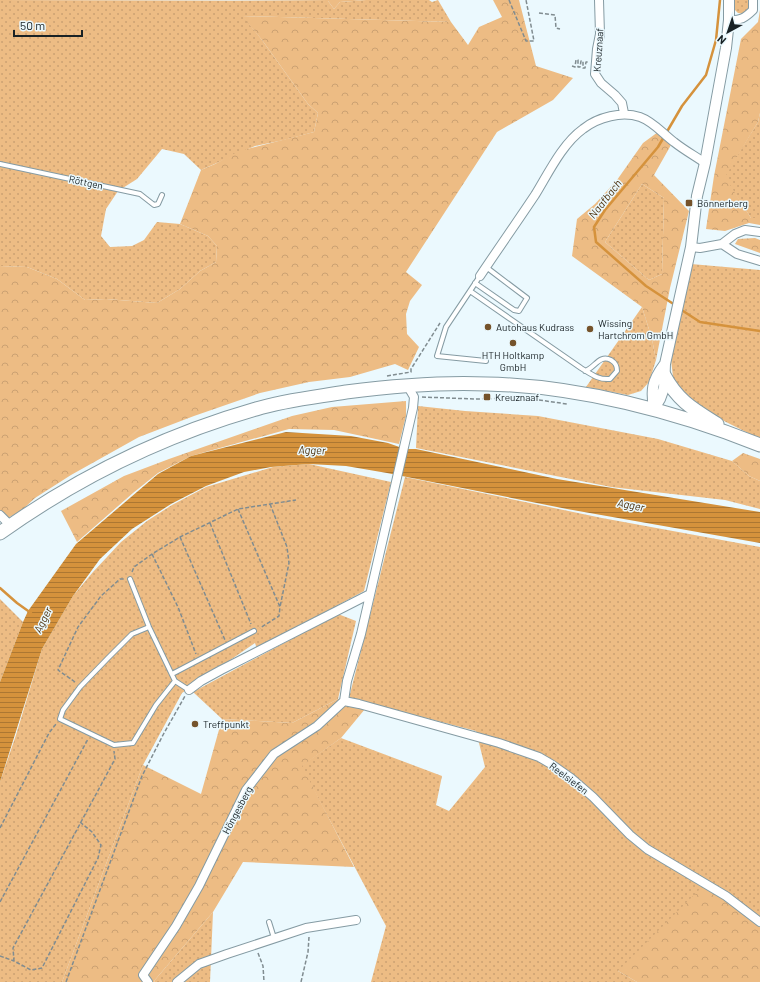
<svg xmlns="http://www.w3.org/2000/svg" width="760" height="982" font-family="Barlow,sans-serif">
<style>
.grass{fill:url(#grass-dots)}
.forest{fill:url(#forest-crowns);fill-rule:evenodd}
.water{fill:url(#water-rules)}
.lines{fill:none;stroke-linecap:round;stroke-linejoin:round}
.stream{stroke:#d5923c;stroke-width:2.5}
.service-casing{stroke:#859ba3;stroke-width:6}
.minor-casing{stroke:#859ba3;stroke-width:10}
.tertiary-casing{stroke:#859ba3;stroke-width:12}
.primary-casing{stroke:#859ba3;stroke-width:15}
.path{stroke:#808c90;stroke-width:1.5;stroke-dasharray:4 2;stroke-linecap:butt}
.service{stroke:#fff;stroke-width:4}
.minor{stroke:#fff;stroke-width:8}
.tertiary{stroke:#fff;stroke-width:10}
.primary{stroke:#fff;stroke-width:13}
.poi-dot{fill:#75532b;stroke:#ebf9fe;stroke-width:1.5}
.labels{text-anchor:middle;stroke-width:3;stroke-linejoin:round;paint-order:stroke}
.street-label{font-size:10px;fill:#192225;stroke:#ebf9fe}
.poi-label{font-size:10px;fill:#192225;stroke:#ebf9fe;text-anchor:start}
.water-label{font-size:11px;font-style:italic;fill:#4d310d;stroke:#ebf9fe}
</style>
<defs>
<pattern id="grass-dots" width="8" height="8" patternUnits="userSpaceOnUse"><rect width="8" height="8" fill="#edbc84"/><path d="M2 2h.1M6 6h.1" fill="none" stroke="#cba172" stroke-width="1.8" stroke-linecap="round"/></pattern>
<pattern id="forest-crowns" width="20" height="18" patternUnits="userSpaceOnUse"><rect width="20" height="18" fill="#edbc84"/><path d="M2 6a3 3 0 1 1 6 0M12 15a3 3 0 1 1 6 0" fill="none" stroke="#cba172"/></pattern>
<pattern id="water-rules" width="6" height="5" patternUnits="userSpaceOnUse"><rect width="6" height="5" fill="#d5923c"/><path d="M0 2.5h6" fill="none" stroke="#ac7732"/></pattern>
</defs>
<rect width="100%" height="100%" fill="#ebf9fe"/>
<!-- grass -->
<path class="grass" d="M0 0 328 1 334 9 340 2 366 0H429L432 2 438 0 451 22 243 16 262 40 308 104 318 113 314 132 284 140 255 146 201 170 184 154 162 149 137 179 118 191 106 209 101 236 110 247 132 246 144 240 157 222 180 224 208 236 217 246 216 262 200 271 180 289 157 303 106 299 85 300 57 279 27 267 0 266Z
M735 0H748C750 6 748 10 744 14L738 13 735 10Z
M760 113V218H751L724 177 758 122Z
M642 184 664 198 662 274 649 280 605 242Z
M691 264 760 270V439L722 420 684 398 674 385 671 360Z
M642 307 652 339 656 360 649 382 641 391 628 395 586 387Z
M418 406 465 411 538 416 658 439 732 461 749 476 760 481V509L725 500 611 487 416 448Z
M309 464 391 482 364 591 257 649 255 643 182 693 143 765 62 982H0V782L16 735 42 649 73 596 93 572 121 542 147 521 172 505 206 487 273 467Z
M405 477 602 518 760 547V920L618 971 637 982H371L386 926 301 766 341 738 442 776 436 805 449 811 485 767 476 731 349 698Z
M0 599 23 622 0 682Z
M338 614 356 621 338 699 292 723 222 719 193 692Z
M213 912 210 982H155L154 981Z"/>
<!-- forest -->
<path class="forest" d="M232 0H366L340 2 334 9 328 1Z
M493 0H519L536 66 573 78 553 100 497 132 406 272 422 285 410 301 406 314 407 334 419 347 408 370 395 364 350 377 309 382 260 393 194 416 139 437 71 475 35 498 21 511 0 522V266L27 267 57 279 85 300 106 299 157 303 180 289 200 271 216 262 217 246 208 236 180 224 201 170 215 164 239 151 314 132 318 113 308 104 262 40 242 16 451 22 468 45 479 27 502 17Z
M760 10V113L758 122 725 177 751 218H760V225L749 223 725 231 706 229 714 176 741 39 758 22Z
M658 132 671 145 654 175 689 211 670 288 656 360 652 339 642 307 572 256 577 219 595 204 617 180 643 143ZM642 184 664 198 662 274 649 280 605 242Z
M755 238 760 240V253L735 244 738 239Z
M406 401V416L399 444 334 430 289 429 191 456 158 473 133 493 77 542 61 511 124 476 169 459 292 416 332 407Z
M743 453 760 459V481L749 476 732 461Z
M349 698 370 703 341 738 302 766 354 867 243 862 213 912 154 981 155 982H62L143 765 201 794 222 719 292 723 338 699Z
M709 880 760 920V982H637L618 971Z"/>
<!-- water -->
<path class="water" d="M286 432 351 436 388 443 405 449H416L557 479 760 512V543L567 509 387 473 346 466 309 464 271 467 244 472 206 486 171 504 132 529 100 559 73 596 42 649 0 782V682L23 622 28 611 76 544 158 474 191 456Z"/>
<g class="lines">
<!-- stream -->
<path class="stream" d="M675 305 646 286 596 242 594 227 605 210 658 147 682 106 706 75 716 40 720 0
M680 309 700 322 760 331
M0 588 17 603 31 613"/>
<defs>
<path id="service" d="M0 164 140 194 154 205 158 204 162 195
M480 276 446 327 437 356 486 361
M475 283 514 310 519 311 527 298 486 267
M470 291 581 368C591 374 598 380 610 379L617 371C617 366 616 363 611 360 599 354 595 368 585 371
M130 579 149 627 175 681 189 690
M149 627 132 634 108 658 80 687 63 710 60 719 114 745 133 743 156 705 175 681
M172 674 254 631
M269 922 274 938"/>
<path id="minor" d="M599 0 600 34 597 49 595 74 601 83 615 95 622 103 624 113
M729 20C740 21 745 18 753 10V0
M722 244 737 254 760 261
M691 247 700 248 722 244 735 234 745 230 760 232
M480 276C498 249 517 222 535 195 548 174 562 144 583 129 598 117 622 111 640 117 654 122 663 134 674 142 684 150 695 156 705 163
M0 515 11 526
M189 690 201 681 221 670 370 594
M344 701 359 704 499 743 539 757 551 764 571 778 593 797 630 835 647 849 726 896 760 922
M148 982 143 975 176 926 199 886 246 790 274 754 317 726 344 701 347 681 361 634 413 408 414 397 407 385
M177 982 199 964 227 954 306 928 356 920"/>
<path id="tertiary" d="M654 409 660 399 664 388 665 364 691 247 697 196 705 163 726 48 729 20V0
M654 409C651 390 652 381 664 365"/>
<path id="primary" d="M664 375C678 401 693 409 717 424
M0 533C77 478 165 435 256 409 285 400 316 397 346 392 393 386 439 382 487 384 578 386 675 411 760 445"/>
</defs>
<!-- service casing -->
<use href="#service" class="service-casing"/>
<!-- minor casing -->
<use href="#minor" class="minor-casing"/>
<!-- tertiary casing -->
<use href="#tertiary" class="tertiary-casing"/>
<!-- primary casing -->
<use href="#primary" class="primary-casing"/>
<!-- path -->
<path class="path" d="M509 0 526 41H534L526 0
M539 13 555 15 556 28 560 29
M572 66 575 67 576 60H578V67H580L581 61H583V68H585L586 62H588
M387 376 411 372V369L440 323
M422 397 474 399 524 398
M539 400 567 404
M270 504 287 547 289 563 280 607
M238 509 280 607 279 616 260 628
M210 523 251 624
M180 537 225 640
M152 554 178 607 196 654
M132 572 134 567 152 554 180 537 238 509 296 500
M75 682 58 670 78 627 101 596 120 579H124
M80 822 92 832 101 845 98 858 42 968 31 970 14 961 13 948 115 759 114 751
M0 828 49 733 56 724
M0 902 88 739
M258 953 263 966 264 982
M0 956 14 961
M66 982 142 776 163 735 185 696
M301 982 308 952 309 937"/>
<!-- service -->
<use href="#service" class="service"/>
<!-- minor -->
<use href="#minor" class="minor"/>
<!-- tertiary -->
<use href="#tertiary" class="tertiary"/>
<!-- primary -->
<use href="#primary" class="primary"/>
</g>
<!-- markers -->
<g class="poi-dot">
<rect x="685" y="199" width="8" height="8" rx="2"/>
<circle cx="488" cy="327" r="4"/>
<circle cx="590" cy="329" r="4"/>
<circle cx="513" cy="343" r="4"/>
<rect x="483" y="393" width="8" height="8" rx="2"/>
<circle cx="195" cy="724" r="4"/>
</g>
<g class="labels">
<!-- street labels -->
<g class="street-label">
<text transform="translate(598 50) rotate(-86)" y="4">Kreuznaaf</text>
<text transform="translate(86 182) rotate(12)" y="4">Röttgen</text>
<text transform="translate(569 778) rotate(37)" y="4">Reelsiefen</text>
<text transform="translate(237 810) rotate(-62)" y="4">Höngesberg</text>
</g>
<!-- poi labels -->
<g class="poi-label">
<text x="697" y="207">Bönnerberg</text>
<text x="598" y="327">Wissing<tspan x="598" dy="12">Hartchrom GmbH</tspan></text>
<text x="496" y="331">Autohaus Kudrass</text>
<text x="513" y="359" text-anchor="middle">HTH Holtkamp<tspan x="513" dy="12">GmbH</tspan></text>
<text x="495" y="401">Kreuznaaf</text>
<text x="203" y="728">Treffpunkt</text>
</g>
<!-- water labels -->
<g class="water-label">
<text transform="translate(605 199) rotate(-52)" y="4">Naafbach</text>
<text transform="translate(312 450) rotate(1)" y="4">Agger</text>
<text transform="translate(631 505) rotate(11)" y="4">Agger</text>
<text transform="translate(43 620) rotate(-64)" y="4">Agger</text>
</g>
</g>
<!-- north arrow -->
<g transform="translate(728 32) rotate(220)" stroke="#ebf9fe" stroke-width="3" paint-order="stroke">
<path d="M0-3L7 15L0 10L-7 15Z" fill="#192225"/>
<text y="-6" font-size="11" font-weight="bold" text-anchor="middle" fill="#192225">N</text>
</g>
<!-- scale -->
<path d="M14 30v6h68v-6" fill="none" stroke="#192225" stroke-width="2"/>
<text x="20" y="30" font-size="12" fill="#192225" stroke="#ebf9fe" stroke-width="3" paint-order="stroke">50 m</text>
</svg>
